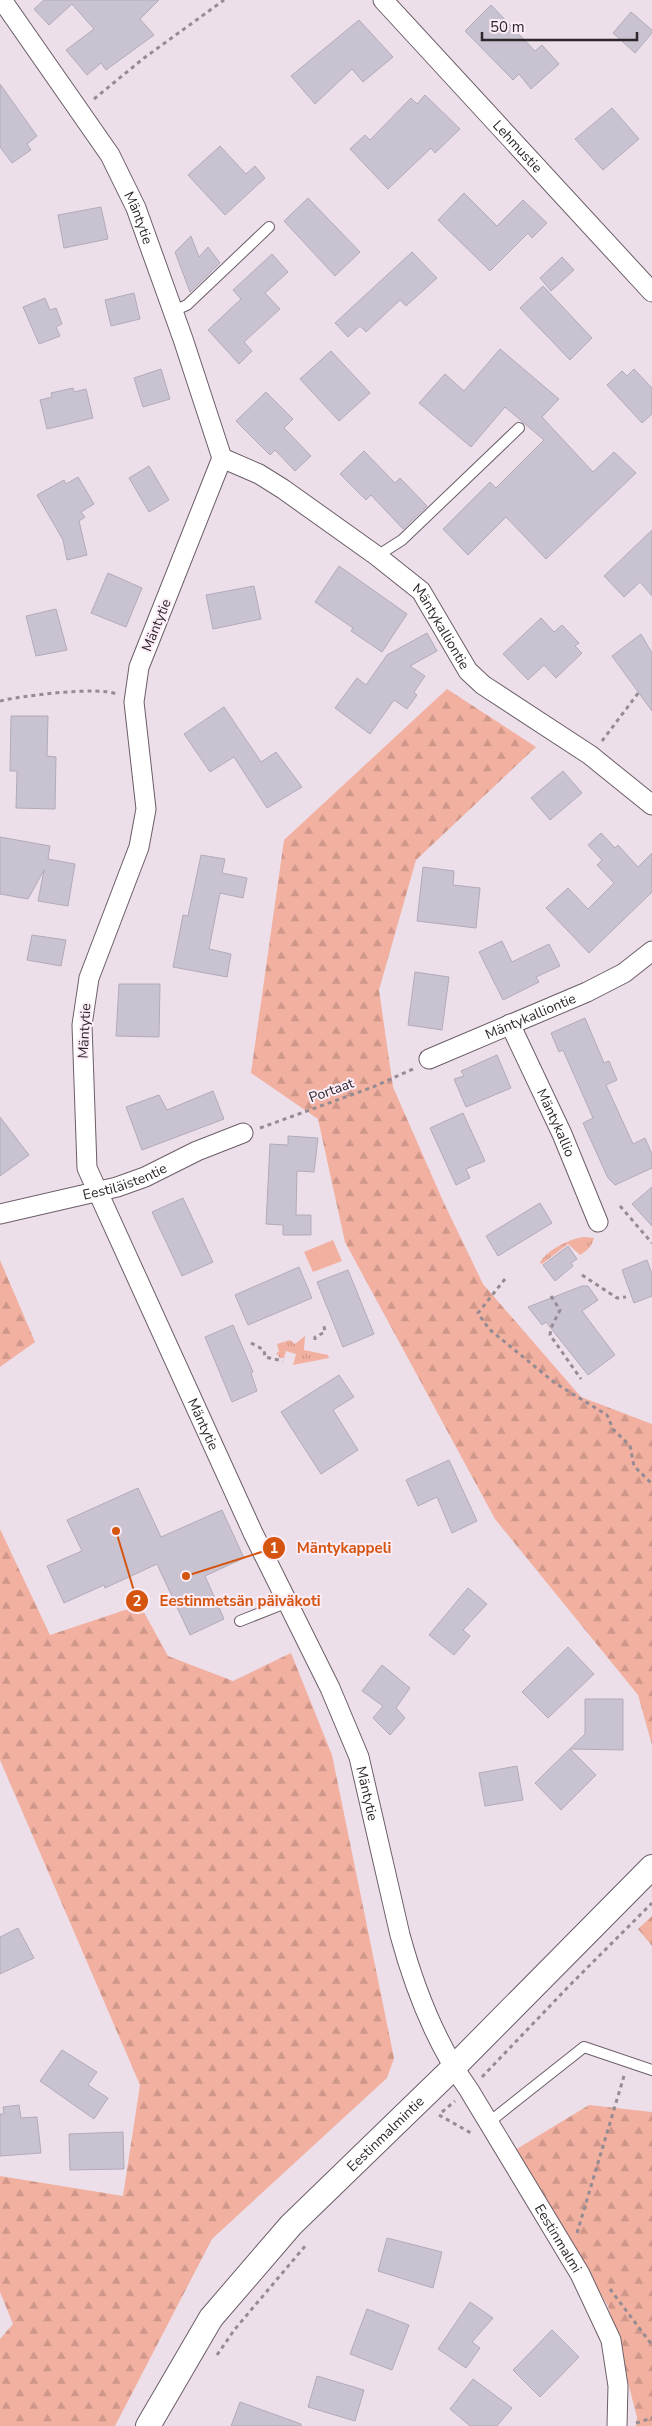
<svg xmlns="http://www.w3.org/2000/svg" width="652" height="2426" font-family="'Nunito Sans',sans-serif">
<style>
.grass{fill:url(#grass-tufts)}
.forest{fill:url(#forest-firs)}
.park{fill:#f1b0a0}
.building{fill:#c9c3d1;stroke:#b1abb9}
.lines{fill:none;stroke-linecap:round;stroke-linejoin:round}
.service-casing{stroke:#6b5e68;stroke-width:12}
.minor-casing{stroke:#6b5e68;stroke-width:21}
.tertiary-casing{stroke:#6b5e68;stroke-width:26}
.path{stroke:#958b93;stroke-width:3;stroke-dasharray:4 4;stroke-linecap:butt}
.service{stroke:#fff;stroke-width:10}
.minor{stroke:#fff;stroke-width:19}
.tertiary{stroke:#fff;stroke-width:24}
.labels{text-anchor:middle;stroke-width:4;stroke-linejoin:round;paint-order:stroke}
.street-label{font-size:14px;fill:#2d272b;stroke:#fbecf7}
.leader{fill:none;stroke:#d5540f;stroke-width:2}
.callout-dot{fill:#d5540f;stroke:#fbecf7;stroke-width:2}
.mark-label{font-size:15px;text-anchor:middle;font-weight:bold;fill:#fff}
.callout-label{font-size:15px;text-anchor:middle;font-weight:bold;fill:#d5540f;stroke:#fbecf7;stroke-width:4;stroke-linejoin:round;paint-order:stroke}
</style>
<defs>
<pattern id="grass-tufts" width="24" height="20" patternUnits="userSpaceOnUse" patternTransform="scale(1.25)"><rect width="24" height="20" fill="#f1b0a0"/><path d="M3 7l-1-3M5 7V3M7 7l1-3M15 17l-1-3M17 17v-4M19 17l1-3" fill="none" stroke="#cf978a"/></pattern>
<pattern id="forest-firs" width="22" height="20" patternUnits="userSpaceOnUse" patternTransform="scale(1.25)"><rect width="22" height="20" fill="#f1b0a0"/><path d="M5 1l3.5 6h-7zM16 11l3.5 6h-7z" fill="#cf978a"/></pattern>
</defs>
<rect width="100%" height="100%" fill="#eddfea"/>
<!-- grass -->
<path class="grass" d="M584 1237 594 1238C592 1246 588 1250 580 1255L568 1244 542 1264 540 1263C545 1251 571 1238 584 1237Z
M305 1336 304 1350 328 1355 329 1358 293 1365 296 1354 286 1351 284 1358H280L276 1353 279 1352 277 1344 290 1340 295 1344Z"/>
<!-- forest -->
<path class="forest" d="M447 689 536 747 416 860 379 990 393 1087 443 1201 483 1284 581 1397 652 1424V1745L638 1695 495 1519 345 1242 318 1119 251 1073 284 840Z
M0 1260 35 1342 0 1367Z
M0 1529 50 1635 140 1605 168 1656 233 1681 291 1653 332 1755 394 2058 387 2078 212 2239 115 2426H0V2339L13 2324 0 2292V2176L123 2196 140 2085 0 1760Z
M652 1916V1946L638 1929Z
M589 2105 652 2112V2426H636L637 2417 608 2306 515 2150Z"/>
<!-- park -->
<path class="park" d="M333 1240 342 1261 313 1272 304 1252Z"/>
<!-- building -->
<path class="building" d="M44 0H159L140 19 154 35 106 70 101 63 87 75 66 50 94 29 72 4 49 25 34 9Z
M491 5 535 51 542 45 559 64 531 89 519 74 513 80 465 31Z
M631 12 652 30V33L635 53 613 33Z
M359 20 393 57 363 82 352 69 315 104 291 76Z
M0 84 37 136 27 144 31 150 12 163 0 147Z
M425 95 460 129 435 153 431 148 388 189 350 149 365 135 370 140 411 98 417 104Z
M612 108 639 139 603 170 575 139Z
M220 146 246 174 255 166 265 178 225 215 188 175Z
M464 193 497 226 523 200 547 223 532 238 528 233 490 271 438 220Z
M308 198 360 252 335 276 284 221Z
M101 207 108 239 64 248 58 215Z
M191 236 199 257 208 247 220 263 190 292 175 252Z
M412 252 437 278 406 306 400 300 366 332 360 326 348 337 335 323Z
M272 254 288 272 265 293 280 309 244 342 252 351 239 364 208 330 241 299 233 290Z
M562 257 574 270 551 291 540 278Z
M543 286 592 338 570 360 520 308Z
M134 293 140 319 111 326 105 300Z
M45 298 50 310 56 308 62 324 56 327 60 336 39 344 23 307Z
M500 349 559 399 542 417 593 472 614 452 636 473 546 559 506 517 468 555 443 529 490 482 496 488 544 440 505 407 471 447 419 403 445 374 464 391Z
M331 351 370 393 339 421 300 379Z
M161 369 170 399 143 407 134 378Z
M634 369 652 388V414L642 423 607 385 622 371 627 376Z
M73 388 74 392 86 389 93 418 47 429 40 400 52 397 51 393Z
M266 392 293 419 284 428 311 456 295 471 275 450 270 455 236 421Z
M364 451 395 483 400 478 427 506 403 529 371 495 366 500 340 474Z
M149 466 169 500 149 512 129 478Z
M78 477 94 504 81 512 85 517 79 521 87 555 67 560 63 540 37 495 64 480 66 484Z
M652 530V596L640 582 624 597 604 576Z
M339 566 407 614 382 652 351 631 353 628 315 602Z
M108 573 142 588 126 627 91 613Z
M254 586 261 619 213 629 206 595Z
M56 609 67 650 36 656 26 616Z
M541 618 554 632 562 625 579 643 575 646 582 653 556 678 544 665 528 680 503 654Z
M427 633 437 651 410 666 425 676 414 692 417 695 407 709 394 700 370 734 335 708 357 678 366 685 387 655Z
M641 634 652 653V711L612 656Z
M224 707 261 762 276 752 302 787 267 808 234 757 210 772 184 734Z
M11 716H48L47 756 56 757 55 809 16 808 17 771H10Z
M563 771 582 793 550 820 531 798Z
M601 833 615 848 618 845 638 867 652 853V892L589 953 546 908 568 888 588 909 614 883 597 865 602 860 588 845Z
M0 837 50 846 48 859 75 864 68 906 38 901 44 870 28 899 0 894Z
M201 855 225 859 222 873 247 878 243 898 220 893 209 949 231 954 227 977 173 967 183 915 188 916Z
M423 867 454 871 453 885 480 888 476 928 417 921Z
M32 935 66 940 61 966 27 960Z
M502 941 512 962 549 944 560 966 536 977 539 982 503 1000 479 952Z
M415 972 449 977 442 1030 408 1025Z
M119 984H160L159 1037 116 1036Z
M585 1018 604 1063 609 1061 617 1080 606 1085 633 1144 645 1138 652 1154V1168L615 1185 608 1178 583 1123 593 1118 563 1050 559 1052 551 1033Z
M497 1055 511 1088 466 1107 454 1079 464 1076 461 1071Z
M213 1091 224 1119 142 1150 126 1107 159 1095 167 1110Z
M463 1113 485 1161 466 1169 470 1178 456 1185 430 1128Z
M0 1117 29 1155 0 1176Z
M288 1136 318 1138 314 1172 297 1171 296 1215H311V1235H283V1225L266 1224 270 1144 288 1145Z
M652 1187V1226L632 1204Z
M183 1198 213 1262 182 1276 152 1212Z
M540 1203 552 1223 498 1256 486 1236Z
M568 1246 577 1259 571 1263 573 1266 555 1281 543 1265Z
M647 1260 652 1274V1296L634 1303 622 1270Z
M299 1267 312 1298 248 1325 235 1295Z
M348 1270 374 1334 343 1347 317 1282Z
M582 1286H588L598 1300 582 1311 615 1355 588 1375 546 1322 542 1325 528 1307Z
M233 1325 253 1372 251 1373 257 1391 232 1402 205 1337Z
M339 1375 354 1397 333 1410 358 1450 321 1474 281 1412Z
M449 1460 477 1521 452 1533 437 1497 418 1506 406 1480Z
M138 1488 161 1537 222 1510 244 1558 205 1576 224 1619 190 1635 157 1564 105 1588 104 1585 64 1603 47 1566 82 1551 67 1520Z
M468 1588 487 1604 463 1630 470 1636 454 1655 429 1635Z
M568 1647 594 1674 548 1718 522 1692Z
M382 1665 410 1688 396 1708 405 1718 390 1735 373 1718 383 1706 362 1691Z
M585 1699H623V1750L570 1749 596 1775 561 1810 535 1783 585 1734Z
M517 1766 523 1800 485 1806 479 1773Z
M18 1928 34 1958 0 1974V1937Z
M62 2050 97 2072 88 2085 108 2098 94 2119 40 2081Z
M19 2105 21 2118 37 2117 41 2153 0 2156V2114H4L3 2107Z
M123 2132 124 2169 70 2170 69 2134Z
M387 2238 442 2252 433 2288 378 2271Z
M470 2302 493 2318 472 2342 480 2348 466 2368 438 2349Z
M367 2309 409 2325 392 2370 350 2354Z
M552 2330 579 2357 540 2397 513 2370Z
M317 2376 364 2390 355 2421 308 2407Z
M473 2379 512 2408 497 2426H470L450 2409Z
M240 2402 301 2424V2426H231Z"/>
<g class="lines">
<defs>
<path id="service" d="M173 311 187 305 269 227
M377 556 402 540 519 428
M240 1621 288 1602
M488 2123 584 2047 652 2070"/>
<g id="minor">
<path id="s1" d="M2 0 110 155 136 208 183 339 222 458 139 667 134 702 146 809 139 847 89 978 82 1025 87 1168 253 1533 330 1688 359 1757 400 1935C415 1990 436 2044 469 2090L580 2274 611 2340 618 2386 617 2426"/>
<path id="s2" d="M383 0 652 292"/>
<path id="s3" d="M222 458 259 474 283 489 377 556 421 591 468 671 483 685 590 755 652 805"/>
<path id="s4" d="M510 1024 562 1134 598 1222"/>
<path id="s5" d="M429 1059 587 992 624 973 652 951"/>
<path id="s6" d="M0 1214 117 1187 145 1177 197 1151 243 1133"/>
</g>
<g id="tertiary">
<path id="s7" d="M148 2426 211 2318 291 2225 453 2068 652 1867"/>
</g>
</defs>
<!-- service casing -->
<use href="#service" class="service-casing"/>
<!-- minor casing -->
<use href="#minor" class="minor-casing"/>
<!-- tertiary casing -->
<use href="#tertiary" class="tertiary-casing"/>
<!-- path -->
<path class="path" d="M94 99 144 58 224 0
M0 701C19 696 100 686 116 694
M602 741 639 692
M260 1128 373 1087 413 1069
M620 1206 652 1243
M582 1275 617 1298 626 1297
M505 1279 478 1313 489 1329 555 1383 607 1415 613 1429 630 1446 634 1466 652 1484
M551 1296 560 1310 551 1328 550 1335 581 1379
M315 1340V1337L325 1332 324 1326
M251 1343 264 1350 265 1357 283 1361
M482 2077 569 1986 652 1903
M442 2112 455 2101
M439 2115 471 2133
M577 2233 624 2076
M610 2289 652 2345
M217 2355 235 2329 306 2245
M636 2423 652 2418"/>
<!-- service -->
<use href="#service" class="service"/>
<!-- minor -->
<use href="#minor" class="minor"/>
<!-- tertiary -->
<use href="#tertiary" class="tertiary"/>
</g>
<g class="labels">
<!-- street labels -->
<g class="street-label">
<text dy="5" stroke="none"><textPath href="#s2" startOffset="199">Lehmustie</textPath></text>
<text dy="5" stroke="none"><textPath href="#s1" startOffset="258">Mäntytie</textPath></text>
<text transform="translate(156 625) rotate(-68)" y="5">Mäntytie</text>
<text dy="5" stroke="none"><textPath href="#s3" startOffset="281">Mäntykalliontie</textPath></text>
<text dy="5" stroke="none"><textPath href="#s5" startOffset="110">Mäntykalliontie</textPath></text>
<text transform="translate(84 1031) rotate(-87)" y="5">Mäntytie</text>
<text transform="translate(331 1090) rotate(-20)" y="5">Portaat</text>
<text dy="5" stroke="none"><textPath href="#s4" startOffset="109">Mäntykallio</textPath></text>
<text dy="5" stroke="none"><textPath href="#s6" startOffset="129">Eestiläistentie</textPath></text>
<text dy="5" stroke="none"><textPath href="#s1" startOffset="1531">Mäntytie</textPath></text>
<text dy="5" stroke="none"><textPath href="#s1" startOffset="1936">Mäntytie</textPath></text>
<text dy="5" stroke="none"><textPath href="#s7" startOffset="379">Eestinmalmintie</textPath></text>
<text dy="5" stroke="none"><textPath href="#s1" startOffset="2425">Eestinmalmi</textPath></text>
</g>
</g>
<!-- callouts -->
<path class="leader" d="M186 1576L274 1548M116 1531L137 1601"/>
<g class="callout-dot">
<circle cx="186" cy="1576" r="5"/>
<circle cx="116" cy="1531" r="5"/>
<circle cx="274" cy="1548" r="12"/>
<circle cx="137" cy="1601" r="12"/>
</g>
<g class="mark-label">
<text x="274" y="1553">1</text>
<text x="137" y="1606">2</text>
</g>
<g class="callout-label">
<text x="344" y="1553">Mäntykappeli</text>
<text x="240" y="1606">Eestinmetsän päiväkoti</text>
</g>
<!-- scale -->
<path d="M482 32v8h155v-8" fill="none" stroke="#2d272b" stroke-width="2.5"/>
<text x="490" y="32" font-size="15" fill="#2d272b" stroke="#fbecf7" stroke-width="4" paint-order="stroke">50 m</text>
</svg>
